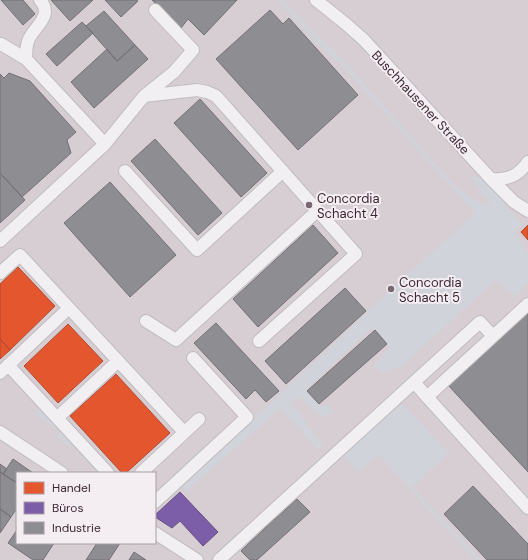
<svg xmlns="http://www.w3.org/2000/svg" width="528" height="560" font-family="'DM Sans',sans-serif">
<style>
.built{fill:#d7ced3;fill-rule:evenodd}
.green{fill:#d0d3d9}
.shops{fill:#e4572e;stroke:#b24930}
.offices{fill:#7b5ea7;stroke:#684e85}
.industry{fill:#8d8d92;stroke:#756f76}
.lines{fill:none;stroke-linecap:round;stroke-linejoin:round}
.minor-casing{stroke:#c0bcbf;stroke-width:14}
.minor{stroke:#f1eff1;stroke-width:12}
.poi-dot{fill:#776872;stroke:#f4edf2;stroke-width:1.5}
.labels{text-anchor:middle;stroke-width:4;stroke-linejoin:round;paint-order:stroke}
.street-label{font-size:13px;fill:#3c2835;stroke:#f4edf2}
.poi-label{font-size:13px;fill:#3c2835;stroke:#f4edf2;text-anchor:start}
</style>
<rect width="100%" height="100%" fill="#e4e0e3"/>
<!-- built -->
<path class="built" d="M0 0H528V560H0ZM17 473H155V543H17Z"/>
<!-- green -->
<path class="green" d="M278 0H283L343 60 455 186 480 203 492 206 468 174 482 178 523 225 515 232 528 254V283L515 297 496 279 404 365 384 373 373 367 390 347 372 328 306 390 319 406 329 405 333 412 322 417 298 396 292 404 323 445 318 450 280 408 186 492 182 487 396 285 475 213 339 62 328 54 291 15Z
M402 404 449 453 412 487 481 560H475L379 455 358 472 342 455Z
M40 408 72 441 69 446 56 437 60 431 35 415Z"/>
<!-- shops -->
<path class="shops" d="M528 225V240L521 232Z
M18 267 55 306 10 350 0 339V284Z
M68 324 103 361 58 403 24 366Z
M0 339 10 350 0 359Z
M116 374 170 433 126 473H122L70 416Z"/>
<!-- offices -->
<path class="offices" d="M180 492 218 532 203 546 180 521 172 528 155 517V515Z"/>
<!-- industry -->
<path class="industry" d="M1 0H23L35 14 23 25Z
M51 0H93L70 21Z
M105 0H136L138 1 121 17Z
M152 0H237L204 35 188 19 181 28Z
M270 10 283 24 289 18 358 95 298 150 216 59Z
M104 11 135 45 117 61 86 26Z
M82 22 93 33 57 66 46 54Z
M135 45 148 59 94 108 71 82 107 49 117 61Z
M9 73 30 81 76 132 67 140 71 153 22 197 0 173V74L4 78Z
M200 99 267 173 241 197 174 123Z
M155 139 222 213 198 235 131 161Z
M0 173 25 200 0 223Z
M110 182 176 255 130 297 64 223Z
M313 225 338 253 258 327 233 299Z
M345 288 366 311 286 384 265 361Z
M528 312V472L448 385Z
M216 323 279 391 266 402 255 390 246 399 194 343Z
M375 330 387 344 319 404 307 391Z
M13 459 33 473H17V483L3 474Z
M0 464 7 469 3 474 0 472Z
M0 472 17 483V508L11 517 0 509Z
M473 486 528 544V560H487L444 514Z
M297 499 310 512 257 560H250L241 551 267 526 264 523 271 516 274 520Z
M0 509 11 517 0 533Z
M17 530V543H54L43 560H33L8 543Z
M97 543H120L109 560H86Z
M134 552 146 560H129Z"/>
<g class="lines">
<defs>
<path id="minor" d="M316 0 346 24 364 40 491 179C508 180 518 176 528 162
M0 45 1 44 26 59 105 144 0 241
M26 59C26 52 26 45 29 39 35 26 54 15 40 0
M144 96 197 90 207 92 216 96 356 254 259 341
M105 144 144 96 174 72 193 50 155 10
M125 171 197 250 283 171
M491 179 514 202 528 211
M0 273 20 255 69 308 0 373
M69 308 184 432
M146 321 176 340 317 211
M8 365 108 473
M414 382 427 397 528 304
M427 397 528 508
M57 418 118 361
M0 432 62 473
M141 473 199 419
M155 502 247 417 193 358
M155 533 197 560
M219 560 480 322 493 336"/>
</defs>
<!-- minor casing -->
<use href="#minor" class="minor-casing"/>
<!-- minor -->
<use href="#minor" class="minor"/>
</g>
<!-- markers -->
<g class="poi-dot">
<circle cx="309" cy="205" r="4"/>
<circle cx="391" cy="289" r="4"/>
</g>
<g class="labels">
<!-- street labels -->
<g class="street-label">
<text transform="translate(421 102) rotate(47)" y="5">Buschhausener Straße</text>
</g>
<!-- poi labels -->
<g class="poi-label">
<text x="317" y="203">Concordia<tspan x="317" dy="15">Schacht 4</tspan></text>
<text x="399" y="287">Concordia<tspan x="399" dy="15">Schacht 5</tspan></text>
</g>
</g>
<!-- legend -->
<rect x="16" y="472" width="140" height="72" fill="#f4edf2" stroke="#aa9ea6"/>
<rect x="24" y="482" width="20" height="12" fill="#e4572e" stroke="#aa9ea6"/>
<text x="52" y="492" font-size="12" fill="#3c2835">Handel</text>
<rect x="24" y="502" width="20" height="12" fill="#7b5ea7" stroke="#aa9ea6"/>
<text x="52" y="512" font-size="12" fill="#3c2835">Büros</text>
<rect x="24" y="522" width="20" height="12" fill="#8d8d92" stroke="#aa9ea6"/>
<text x="52" y="532" font-size="12" fill="#3c2835">Industrie</text>
</svg>
